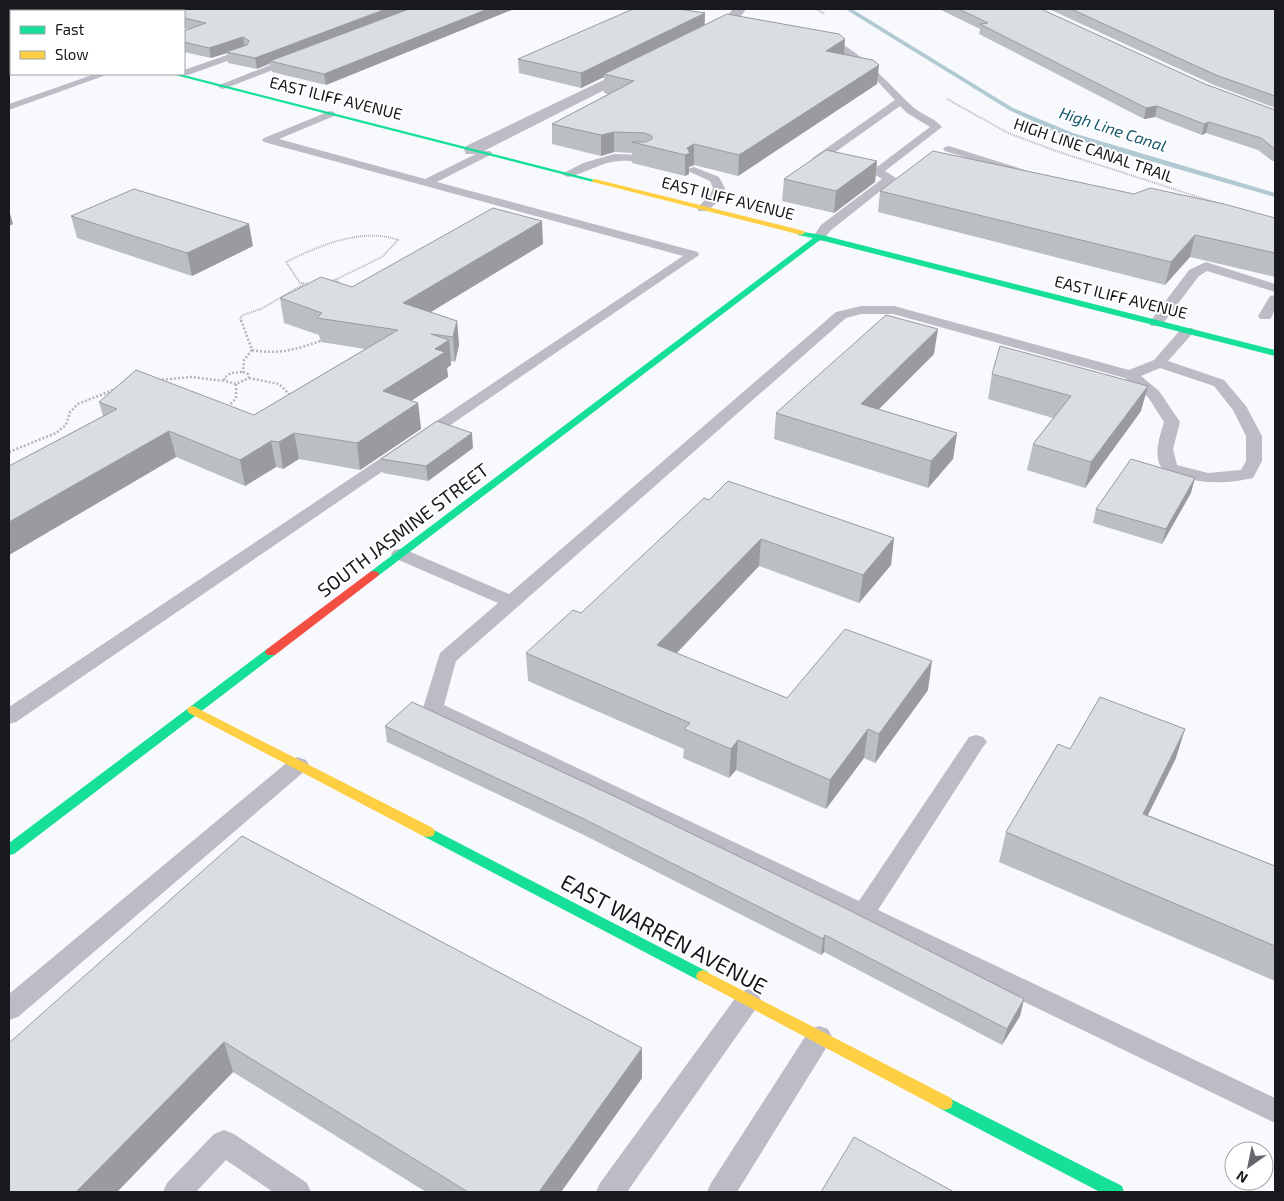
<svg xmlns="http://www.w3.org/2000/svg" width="1284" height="1201" font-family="'Exo 2',sans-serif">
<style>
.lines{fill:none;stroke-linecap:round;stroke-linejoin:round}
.stream{fill:#b1c9d2;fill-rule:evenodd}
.path-far1{stroke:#b6b4bb;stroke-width:2;stroke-dasharray:1 1;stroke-linecap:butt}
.path{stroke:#b6b4bb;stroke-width:2.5;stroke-dasharray:2 2;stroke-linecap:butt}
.lane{fill:#bdbbc5;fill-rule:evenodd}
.street{fill:#bdbbc5;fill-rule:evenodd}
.fast{fill:#16e098;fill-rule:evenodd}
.slow{fill:#ffcf43;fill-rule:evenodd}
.jam{fill:#f24e42;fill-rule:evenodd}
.wall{fill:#bbbfc2}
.shaded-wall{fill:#999b9e}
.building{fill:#dadee2;stroke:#999b9e}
.labels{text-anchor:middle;stroke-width:4;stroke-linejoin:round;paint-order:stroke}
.far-street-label{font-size:16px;fill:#17191e;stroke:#fff}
.far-water-label{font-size:16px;font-style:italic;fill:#13586a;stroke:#fff}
.street-label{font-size:19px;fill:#17191e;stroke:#fff}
.near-street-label{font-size:22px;fill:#17191e;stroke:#fff}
</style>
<rect width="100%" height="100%" fill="#f8f9fd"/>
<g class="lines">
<!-- stream -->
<path class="stream" d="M845 9H852L1013 108 1073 133 1275 193V197L1067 137 1009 110Z"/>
<!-- path-far1 -->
<path class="path-far1" d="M816 9 825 14
M947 99 1008 133 1056 151 1220 204
M329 281 335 280 341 284
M310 284 300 283 286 262C318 246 363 227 398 240L382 257 335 280
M241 321 240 318 243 315 261 309 304 284"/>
<!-- path -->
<path class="path" d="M241 320 252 350 244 360 243 372
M252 350C279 355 298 349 323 340
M243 372 248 374 249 378 236 384 225 381 224 378 231 373Z
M249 378 279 384 292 397
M158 380 191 377 225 381
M228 407 236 398V384
M9 452 56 433 66 425 70 412 78 404 118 388"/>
<!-- lane -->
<path class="lane" d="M823 36C856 44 890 86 913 107 922 115 935 118 942 127L885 171 896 178 894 180 830 231 823 240 819 241 813 237 821 225 882 179 871 172 873 170 930 127 907 113 900 106 827 158 833 161 831 163 814 161 812 159 814 157 895 100 877 81 828 43 820 41V37Z
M244 49 249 52 247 54 188 75 180 74H184V70Z
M293 56 296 57V61L226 88 222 89 217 86Z
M95 74H109L9 110V104Z
M330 111 334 112 335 114 334 116 279 139 425 179 482 151H490L492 153 490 155 437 182 698 252 699 255 16 722 9 724V707L683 256 264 142 262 140 264 138Z
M949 146 1028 171 1030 173 1024 176 1020 175 945 151 943 149 945 147Z
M614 154 645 155 651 158C644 164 629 160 620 161 601 162 586 173 568 177L562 174 583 163Z
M694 167 719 177 725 188 720 200 707 211H699L697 208 710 195 713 188 710 181 690 172 688 170 690 168Z
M1206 262 1275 284V292L1207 271 1199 276 1161 326H1151L1149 323 1189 270Z
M1275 295C1276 304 1276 311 1270 319H1260L1258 316 1270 296Z
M861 306H894L1129 370 1154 360 1182 328H1192L1194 331 1192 334 1168 361 1224 380 1246 406 1262 436V461L1253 478C1227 484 1203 484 1177 476 1173 475 1166 473 1163 470 1152 457 1160 436 1164 422L1148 397 1125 378 893 314H861L846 318 456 661 444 705 859 901 969 737 976 735 983 737 987 742 983 747 878 910 1275 1098V1123L426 713 423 708 440 653 498 603 394 558 391 554 394 550 400 549 406 550 509 594 836 312ZM1160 368 1214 386 1233 410 1246 436V461L1241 470 1208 473 1177 465 1173 449 1180 422 1159 391 1141 376Z
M298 757 306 760 309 765 306 770 18 1017 9 1020V994L290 760Z
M748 989 757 993 761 1000 757 1007 627 1192H596L600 1183 739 993Z
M819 1026 828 1029 832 1037 828 1045 737 1192H707L711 1183 810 1029Z
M224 1130 234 1134 307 1183 311 1192H273L226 1160 196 1192H163L167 1183 214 1134Z"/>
<!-- street -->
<path class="street" d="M42 9H63L61 11H41Z
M733 9H746C738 22 715 42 699 38L697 35 699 32 724 19Z
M11 18V26L9 27V19Z
M637 64 642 65 644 68 642 71 478 154H466L464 150 466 146Z"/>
<!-- fast -->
<path class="fast" d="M9 30H11V34H9Z
M171 74H180L599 181 593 182Z
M798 231 822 235 1275 350V356L820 240 378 576H370L369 574 370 572 813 238 798 235Z
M271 648 277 652 275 655 14 854 9 855V843L267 649Z
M428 827 708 972 710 976 708 980 703 982 698 980 423 836 421 832 423 828Z
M945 1096 1122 1186 1124 1192H1100L939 1108 937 1103 939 1098Z"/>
<!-- slow -->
<path class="slow" d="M595 179 804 231 805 233 801 235 593 182 591 181Z
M193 706 433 828 435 832 433 836 428 837 423 836 189 713 187 710 189 707Z
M703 970 951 1098 953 1103 951 1108 945 1110 939 1108 698 980 696 976 698 972Z"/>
<!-- jam -->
<path class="jam" d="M374 571 378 572 379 574 378 576 275 655H267L265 652 267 649 370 572Z"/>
</g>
<!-- wall -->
<path class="wall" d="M102 9H514L326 85 272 72 270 64 257 69 228 63 227 53 211 58 184 52V31L188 29 184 28V11H112Z
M939 9H1041L1205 84 1275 110V162L1271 160 1258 150 1206 133 1202 135 1155 117 1144 119 979 34 980 29Z
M1049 9H1275V108L1214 85Z
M705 13V25L844 54 877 84 738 176 694 165 689 167V174L685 176 632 163V153L614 152 601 156 552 144V124L608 94 604 93V77L581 88 519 73 518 59Z
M877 161 875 182 834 213 782 201 784 179Z
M880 191 1134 194 1275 218V277L1190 257 1165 285 878 212Z
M71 216 253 246 192 276 77 238Z
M543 244 431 312 457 321 459 345 455 362 451 361V365L447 368 448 377 411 401 418 403 421 429 360 470 299 459 283 469 276 467 245 486 176 457 9 555V466L103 416 99 402 254 415 365 349 321 342 319 335 284 323 280 298 352 287Z
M934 354 879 409 957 433 953 459 928 488 774 439 776 413Z
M992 374 1141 411 1085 488 1027 470 1033 444 1053 418 988 399Z
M473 448 428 481 383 473 381 459Z
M1191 493 1162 544 1093 523 1096 509Z
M709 500 894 538 891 565 859 603 759 566 676 653 787 698 928 690 875 763 864 758 826 809 736 770 729 778 683 758 684 749 528 681 526 653 581 613Z
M385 726 1024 999 1020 1016 1002 1045 824 952 821 955 584 835 387 742Z
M1176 758 1148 815 1275 866V981L999 862 1006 832Z
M242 836 642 1078 561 1192H426L233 1072 117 1192H9Z"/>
<!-- shaded-wall -->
<path class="shaded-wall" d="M386 9H413L270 61V63L257 69 255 58Z
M488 9H514L326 85 324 74Z
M705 13 704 28 604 74V77L581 88V73Z
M243 37 245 47 226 52 227 53 211 58 209 48Z
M845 39 844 57 826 51Z
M879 65 877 84 738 176 739 155Z
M1157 106 1155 117 1144 119 1146 108Z
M1209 122 1206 133 1202 135 1204 124Z
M614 132V152L601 156V135Z
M694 144V165L689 167V174L685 176V155L687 148Z
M877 161 875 182 834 213 836 191Z
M9 210 13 224 9 226Z
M542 221 543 244 406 327 403 303Z
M249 224 253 246 192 276 187 253Z
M1195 235 1190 257 1165 285 1171 262Z
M457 321 459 345 455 362 453 337Z
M938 329 934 354 858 430 861 404Z
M449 340 451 365 447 368 448 377 386 417 383 391 435 349Z
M1148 386 1141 411 1085 488 1091 462Z
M418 403 421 429 360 470 357 443Z
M169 431 176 457 9 555V522Z
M294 433 299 459 283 469 279 442Z
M472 433 473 448 428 481 426 466Z
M957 433 953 459 928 488 931 461Z
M271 441 276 467 245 486 240 460Z
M1195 478 1191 493 1162 544 1166 529Z
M894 538 891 565 859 603 863 575Z
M761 539 759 566 657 674V645Z
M932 661 928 690 875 763 879 734Z
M868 729 864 758 826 809 830 780Z
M1185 729 1176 758 1134 843 1143 814Z
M738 740 736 770 729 778 731 749Z
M825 935 824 952 821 955 823 939Z
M1024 999 1020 1016 1002 1045 1007 1029Z
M224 1042 233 1072 117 1192H76Z
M642 1048V1078L561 1192H539Z"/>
<!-- building -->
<path class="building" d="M143 9H386L255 58 226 52 247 45 249 41 243 37 209 48 184 42V31L206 23 184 18V11H153Z
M409 9H488L324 74 270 61Z
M633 9H679L705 13 581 73 518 59Z
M959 9H1041L1205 84 1275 110V149L1261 138 1209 122 1204 124 1157 106 1146 108 980 24 988 23Z
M1071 9H1275V96L1216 75Z
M727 14 839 34 845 39 826 51 873 60 879 65 739 155 694 144 687 148 690 153 685 155 632 142H645L652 139V136L645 133 614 132 601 135 552 124 634 81 604 74Z
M826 150 877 161 836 191 784 179Z
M933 151 1134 194 1150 188 1224 204 1275 218V253L1195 235 1171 262 880 191Z
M134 189 249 224 187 253 71 216Z
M493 208 542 221 403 303 457 321 453 337 431 334 449 340 435 349 445 352 383 391 418 403 357 443 294 433 279 442 271 441 240 460 169 431 9 522V466L117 409 99 402 136 370 254 415 398 330 317 318 322 313 280 298 321 277 352 287Z
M886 315 938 329 861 404 957 433 931 461 776 413Z
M1000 346 1148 386 1091 462 1033 444 1071 396 992 374Z
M437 421 472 433 426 466 381 459Z
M1131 459 1195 478 1166 529 1096 509Z
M728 481 894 538 863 575 761 539 657 645 787 698 845 629 932 661 879 734 868 729 830 780 738 740 731 749 684 729 690 723 526 653 573 610 581 613 704 498 709 500Z
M1100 697 1185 729 1143 814 1275 866V946L1006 832 1058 744 1070 749Z
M412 702 614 796 845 908 1024 999 1007 1029 825 935 823 939 584 819 385 726Z
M242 836 642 1048 539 1192H468L224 1042 76 1192H9V1043Z
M854 1137 954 1192H821Z"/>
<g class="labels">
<!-- far-street labels -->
<g class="far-street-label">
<text transform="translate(336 98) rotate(14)" y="6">EAST ILIFF AVENUE</text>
<text transform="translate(1094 150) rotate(19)" y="6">HIGH LINE CANAL TRAIL</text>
<text transform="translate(728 198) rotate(14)" y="6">EAST ILIFF AVENUE</text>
<text transform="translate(1121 297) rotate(14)" y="6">EAST ILIFF AVENUE</text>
</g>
<!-- far-water labels -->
<g class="far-water-label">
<text transform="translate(1113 129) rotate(18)" y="6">High Line Canal</text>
</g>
<!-- street labels -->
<g class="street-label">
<text transform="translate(403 530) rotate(-37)" y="7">SOUTH JASMINE STREET</text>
</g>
<!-- near-street labels -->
<g class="near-street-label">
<text transform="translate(664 934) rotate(28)" y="8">EAST WARREN AVENUE</text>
</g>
</g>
<!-- border -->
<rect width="1284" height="1201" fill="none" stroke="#17191e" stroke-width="20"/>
<!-- legend -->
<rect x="10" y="10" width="175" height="65" fill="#ffffff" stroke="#a2a3a5"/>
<rect x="20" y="26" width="25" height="8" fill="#16e098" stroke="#a2a3a5"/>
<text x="55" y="35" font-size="15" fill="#17191e">Fast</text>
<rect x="20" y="51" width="25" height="8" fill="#ffcf43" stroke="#a2a3a5"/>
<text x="55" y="60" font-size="15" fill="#17191e">Slow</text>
<!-- north arrow -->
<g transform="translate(1249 1166) rotate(213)"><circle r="24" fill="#ffffff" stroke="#a2a3a5"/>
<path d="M0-4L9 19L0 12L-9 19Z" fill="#66676c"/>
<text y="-8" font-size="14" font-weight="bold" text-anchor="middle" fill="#17191e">N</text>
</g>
</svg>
